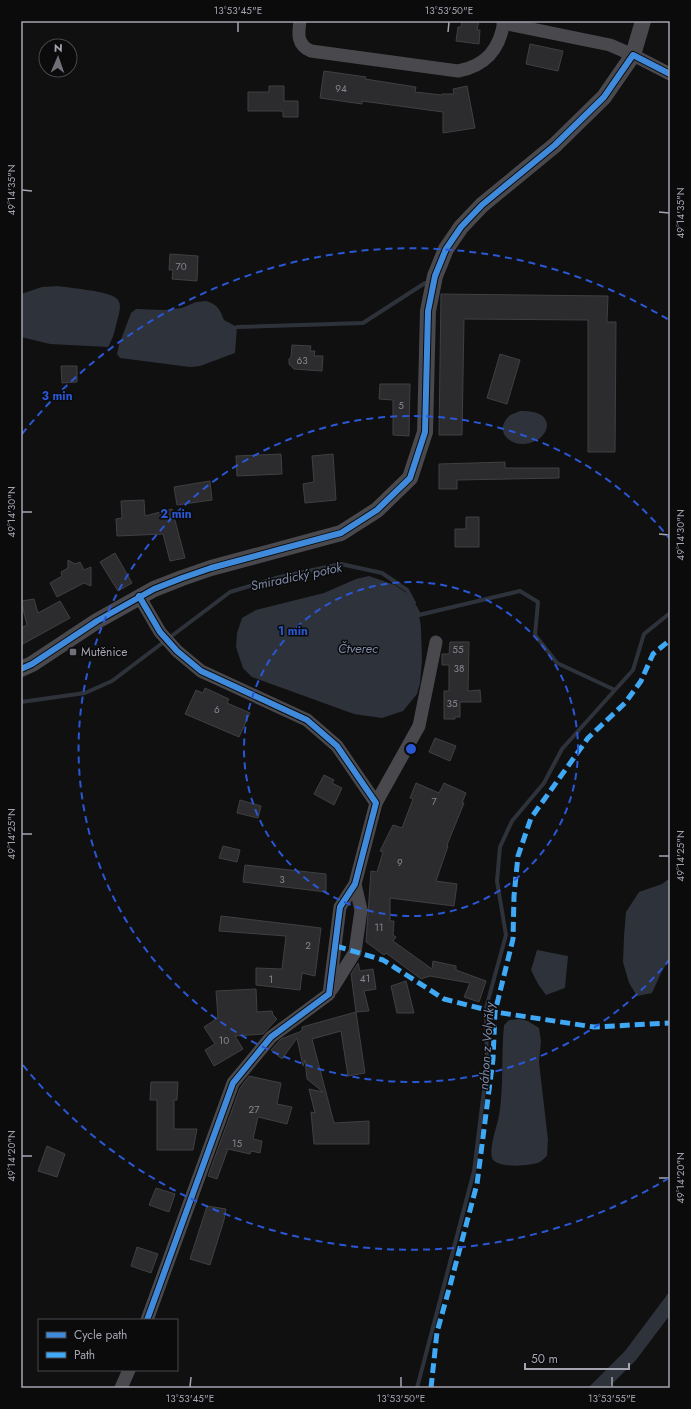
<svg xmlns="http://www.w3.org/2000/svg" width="691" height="1409" font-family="Jost,sans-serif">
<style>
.water{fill:#2e323a}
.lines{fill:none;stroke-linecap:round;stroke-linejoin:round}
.stream{stroke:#2e323a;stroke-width:4}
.building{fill:#2c2c2e;stroke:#404044}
.minor{stroke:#49494d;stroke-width:13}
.tertiary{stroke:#49494d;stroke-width:16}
.quiet{stroke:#3fa9f5;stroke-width:5;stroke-dasharray:10 5;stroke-linecap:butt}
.cycleway-casing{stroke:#0b0b0c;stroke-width:8}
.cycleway{stroke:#408adc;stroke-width:6}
.ticks{fill:none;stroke:#a3a4b0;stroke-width:1.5}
.ring{fill:none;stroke:#2a57d4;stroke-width:2;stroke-dasharray:7 5}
.poi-dot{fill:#707078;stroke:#0b0b0c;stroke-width:1.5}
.labels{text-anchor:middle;stroke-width:3;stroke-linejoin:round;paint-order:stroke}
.number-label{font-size:10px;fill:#858690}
.poi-label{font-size:12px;fill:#a3a4b0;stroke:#0b0b0c;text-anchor:start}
.water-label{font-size:13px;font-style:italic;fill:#7d8aa8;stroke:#0b0b0c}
.centre{fill:#2a57d4;stroke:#0b0b0c;stroke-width:2}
.ring-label{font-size:12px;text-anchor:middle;font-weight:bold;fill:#2a57d4;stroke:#0b0b0c;stroke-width:3;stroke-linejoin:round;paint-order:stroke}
.neatline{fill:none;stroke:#a3a4b0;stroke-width:1.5}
.ticks-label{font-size:10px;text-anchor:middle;fill:#a3a4b0}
</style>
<rect width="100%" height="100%" fill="#101011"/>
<!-- water -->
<path class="water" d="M58 286C70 288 108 291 116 298 123 303 119 314 117 321 115 330 113 339 108 347L50 344 21 337V294L42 287Z
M206 301C217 304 220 309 224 320L237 327 235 353 200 366 190 367 120 358 117 354 119 345 131 313 136 309 165 310 182 308 196 302Z
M520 411C531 411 546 412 547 425 547 429 545 433 542 436 541 438 537 440 535 441 516 451 491 434 509 416 512 414 517 412 520 411Z
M369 576 395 585 408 594 418 608 421 628 422 660 420 683 417 694 403 711 382 718 354 714 252 677 243 668 236 647 237 633 242 618 256 610 324 593 356 579Z
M670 878V958L661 973 652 993 637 996 629 983 623 962 624 936 626 912 639 892 662 884Z
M537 950 568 956 565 988 546 995 538 984 531 970Z
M519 1019 528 1021 539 1028 541 1041 539 1062 548 1140 547 1156C545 1157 543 1160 540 1162 531 1166 496 1169 492 1158 489 1148 497 1126 499 1116 504 1086 501 1055 504 1025L509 1020Z
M670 1291V1315L636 1360 608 1388H588L625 1351Z"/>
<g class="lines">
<!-- stream -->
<path class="stream" d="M237 327 363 323 425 283
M417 611 419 615 520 591 538 602 535 635 557 663 615 690 633 670 644 634 670 613
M21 702 85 693 112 681 230 592 280 577 341 564 382 573 407 590 414 603
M417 1388 474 1171 487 1066 486 1008 506 935 497 881 500 847 512 821 544 783 562 749 615 690"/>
</g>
<!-- building -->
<path class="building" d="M462 21H479L477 30H480L479 44 456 41 458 27H461Z
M530 44 563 51 558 71 526 64Z
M324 71 366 77 365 79 416 87 415 92 442 95V94H454L453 89 467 86 475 128 443 133V112L362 101V104L320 98Z
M269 86H284V101H298V117H283V111H248V92H269Z
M170 254 198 256 197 281 172 279 173 270H169Z
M441 294 608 296 607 322H616L615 452H588V320L464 319 462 435H439Z
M292 345 311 346 310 351H315L314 356H323L322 371 294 369 289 364V359L291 357Z
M500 354 520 360 507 404 487 398Z
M61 366H77V382L62 383Z
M380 384H410L409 436 393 435V400L379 399Z
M281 454 282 474 237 476 236 456Z
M333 454 336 500 305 503 303 484 314 482 312 456Z
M505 462V468H559V478L457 480V489H439V464Z
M210 481 212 500 177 505 174 487Z
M144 500 145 516 172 509 185 558 170 561 163 534 117 536 116 519 122 518 121 501Z
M466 517H479V547H455V529H466Z
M115 553 132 583 118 591 100 562Z
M68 560 75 564 80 562 84 570 91 567V586L84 583 57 597 50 583 62 576 61 572 68 568Z
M34 599 38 613 60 601 70 618 21 645V628L27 625 21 601Z
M450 642H469L468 691 480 690 481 702H460V717H455V719H444V691H449V665H442V654H449Z
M205 688 229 699 227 703 250 713 239 737 185 714 196 690 203 693Z
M435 738 456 746 450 761 429 752Z
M324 775 334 780 332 783 342 788 334 805 314 794Z
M416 783 439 793 444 783 466 793 462 803H464L447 845 448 846 436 881 457 884 454 906 390 898V921H394L393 935 396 937 393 941 432 969 433 961 456 966V970L486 981 479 1002 464 997 470 983 430 976 421 979 386 953 384 955 366 942 371 871 377 872 383 852 380 851 393 825 402 828 413 799 410 798Z
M240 800 261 806 258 818 237 813Z
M223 846 240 850 237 862 219 858Z
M245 865 326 874V892L243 882Z
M221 916 321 928 315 976 302 973 300 990 256 985V968L282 969 286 936 219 931Z
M358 963 360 971 373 969 376 989 364 991 369 1011 356 1012 351 974Z
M406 981 414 1013H397L391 986Z
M256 989 257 1012 272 1011 273 1015 277 1019 263 1034 235 1036 243 1049 214 1066 205 1050 215 1044 204 1027 218 1018 216 991Z
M356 1012 365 1073 348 1076 341 1031 312 1039 334 1123 369 1121V1144H314L311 1112 315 1113 309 1089 323 1092 307 1079 305 1060 303 1066 297 1038 282 1059 271 1050 281 1039 302 1031V1027Z
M249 1076 281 1083 277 1104 292 1107 287 1124 258 1117 253 1139 262 1141 260 1153 251 1151 250 1154 228 1149 217 1179 208 1176 240 1088Z
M151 1082H178L177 1100H174V1129H197L193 1150H157V1100H150Z
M47 1146 65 1154 57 1177 38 1171Z
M156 1188 175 1194 169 1212 149 1205Z
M207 1206 226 1209 224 1220 210 1265 190 1259Z
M137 1247 158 1254 151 1273 131 1266Z"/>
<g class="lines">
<!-- minor -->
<path class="minor" d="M300 21C298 34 297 45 311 51L458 71C486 66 500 49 504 21
M503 23 610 45 633 55 670 74
M139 596 160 632 177 651 201 671 307 720 337 746 376 803 355 884 340 907 329 994 271 1037 233 1083 147 1320
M376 803 419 726 436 642
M332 989 355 952 361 910 355 884
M121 1388 129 1370"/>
<!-- tertiary -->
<path class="tertiary" d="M21 669 32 664 97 621 154 589 182 578 211 568 341 533 377 510 410 478 425 432 428 311 435 276 446 249 461 227 482 205 555 145 604 97 633 55 643 21"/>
<!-- quiet -->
<path class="quiet" d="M336 946 383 960 444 999 495 1012 594 1027 670 1023
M431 1388 437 1332 451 1282 477 1184 493 1059 495 1012 513 939 514 896 518 856 531 818 588 738 625 703 641 681 653 654 670 640"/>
<defs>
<path id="cycleway" d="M139 596 160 632 177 651 201 671 307 720 337 746 376 803 355 884 340 907 329 994 271 1037 233 1083 147 1320
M21 669 32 664 97 621 154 589 182 578 211 568 341 533 377 510 410 478 425 432 428 311 435 276 446 249 461 227 482 205 555 145 604 97 633 55 670 74"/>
</defs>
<!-- cycleway casing -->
<use href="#cycleway" class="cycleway-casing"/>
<!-- cycleway -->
<use href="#cycleway" class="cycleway"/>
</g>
<!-- ticks -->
<path class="ticks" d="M238 32V22M448 32 449 22M22 190 32 191M659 212 669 213M22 512H32M659 534 669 535M22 834H32M659 856H669M22 1156H32M659 1178H669M190 1387 191 1377M401 1387V1377M612 1387V1377"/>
<!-- distance rings -->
<g class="ring">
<circle cx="411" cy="749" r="167"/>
<path d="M670 959A333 333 0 1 1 670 539"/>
<path d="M669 1178A500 500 0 0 1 22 1064M22 434A500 500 0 0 1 669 320"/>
</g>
<!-- markers -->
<rect class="poi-dot" x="69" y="648" width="8" height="8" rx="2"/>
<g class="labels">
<!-- number labels -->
<g class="number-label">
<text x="341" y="92">94</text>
<text x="181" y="270">70</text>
<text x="302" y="364">63</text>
<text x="401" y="409">5</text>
<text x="458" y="653">55</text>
<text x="459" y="672">38</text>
<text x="452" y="707">35</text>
<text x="217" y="713">6</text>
<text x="434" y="805">7</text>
<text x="400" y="866">9</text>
<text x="282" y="883">3</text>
<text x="379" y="931">11</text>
<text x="308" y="949">2</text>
<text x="365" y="982">41</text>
<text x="271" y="983">1</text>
<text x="224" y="1044">10</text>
<text x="254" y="1113">27</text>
<text x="237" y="1147">15</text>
</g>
<!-- poi labels -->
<g class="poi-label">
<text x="81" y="656">Mutěnice</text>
</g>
<!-- water labels -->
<g class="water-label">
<text transform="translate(296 576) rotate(-12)" y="5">Smiradický potok</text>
<text x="358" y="653">Čtverec</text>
<text transform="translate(486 1046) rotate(-86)" y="5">náhon z Volyňky</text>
</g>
</g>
<circle cx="411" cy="749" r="6" class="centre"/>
<g class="ring-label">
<text x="57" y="400">3 min</text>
<text x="176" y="518">2 min</text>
<text x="293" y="635">1 min</text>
</g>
<!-- border -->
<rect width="691" height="1409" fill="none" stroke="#0b0b0c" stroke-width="44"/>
<!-- legend -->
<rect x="38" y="1319" width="140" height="52" fill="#0b0b0c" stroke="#48484e"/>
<rect x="46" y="1332" width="20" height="6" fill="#408adc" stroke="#48484e"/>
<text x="74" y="1339" font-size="12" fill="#a3a4b0">Cycle path</text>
<rect x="46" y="1352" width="20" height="6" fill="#3fa9f5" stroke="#48484e"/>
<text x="74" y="1359" font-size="12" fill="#a3a4b0">Path</text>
<!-- north arrow -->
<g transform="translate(58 58) rotate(2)"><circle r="19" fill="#0b0b0c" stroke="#48484e"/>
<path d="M0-3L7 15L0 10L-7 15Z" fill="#707078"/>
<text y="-6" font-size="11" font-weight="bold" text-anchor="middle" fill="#a3a4b0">N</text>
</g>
<!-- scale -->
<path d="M525 1363v6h104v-6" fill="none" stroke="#a3a4b0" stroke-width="2"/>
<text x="531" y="1363" font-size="12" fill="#a3a4b0" stroke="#0b0b0c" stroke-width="3" paint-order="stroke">50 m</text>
<rect x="22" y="22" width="647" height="1365" class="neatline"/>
<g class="ticks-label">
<text x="238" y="14">13°53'45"E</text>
<text x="449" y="14">13°53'50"E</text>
<text transform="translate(11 190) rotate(-90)" y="4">49°14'35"N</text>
<text transform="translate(680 213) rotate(-90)" y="4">49°14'35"N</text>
<text transform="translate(11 512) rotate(-90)" y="4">49°14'30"N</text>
<text transform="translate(680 535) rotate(-90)" y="4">49°14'30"N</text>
<text transform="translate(11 834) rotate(-90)" y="4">49°14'25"N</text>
<text transform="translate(680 856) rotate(-90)" y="4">49°14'25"N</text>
<text transform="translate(11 1156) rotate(-90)" y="4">49°14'20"N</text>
<text transform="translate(680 1178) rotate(-90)" y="4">49°14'20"N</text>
<text x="190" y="1402">13°53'45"E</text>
<text x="401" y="1402">13°53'50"E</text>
<text x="612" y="1402">13°53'55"E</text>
</g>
</svg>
